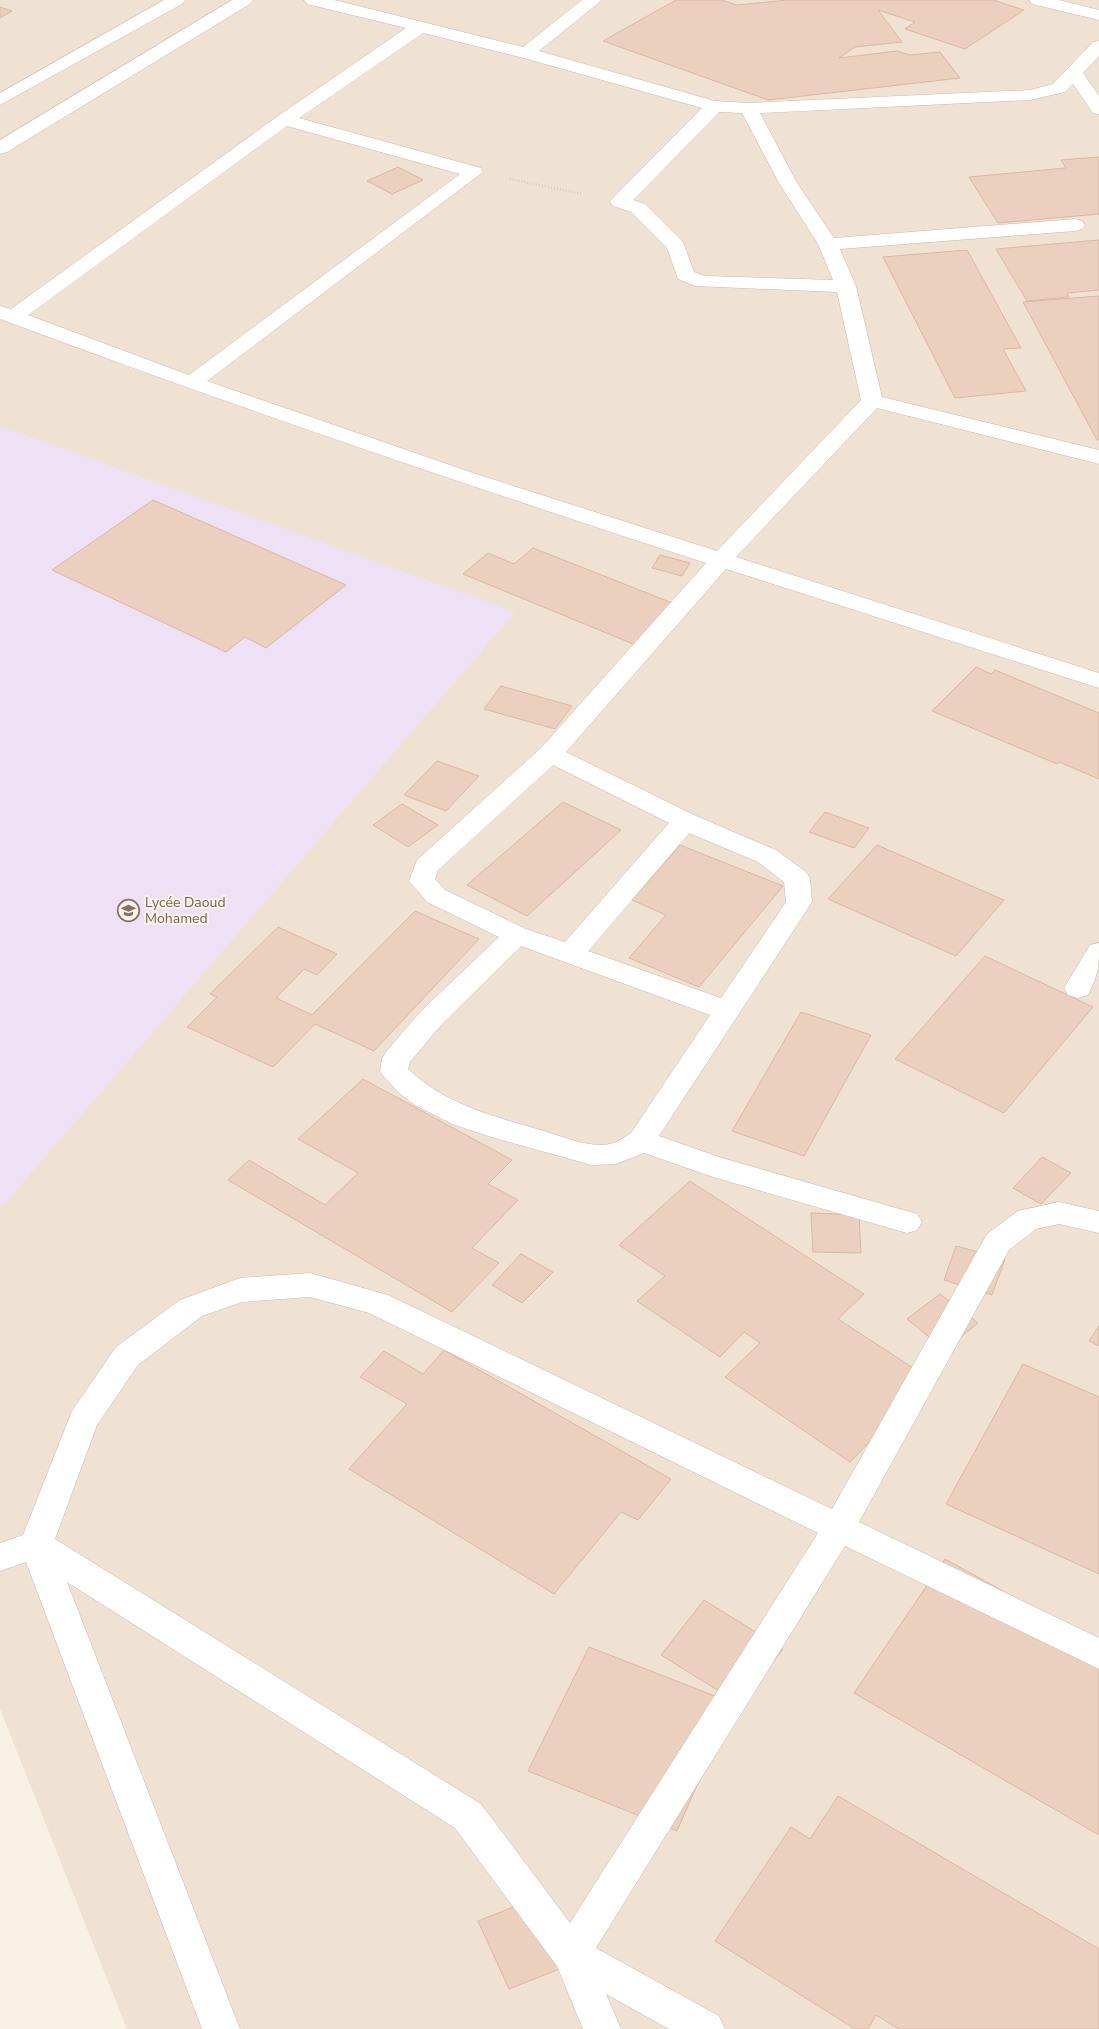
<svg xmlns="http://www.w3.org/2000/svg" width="1099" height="2029" font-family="'Nunito Sans',sans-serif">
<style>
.residential{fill:#f0e2d3}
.education{fill:#eee1f5}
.building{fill:#ecd0bf;stroke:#dcb6a1}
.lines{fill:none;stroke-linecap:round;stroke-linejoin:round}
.minor-casing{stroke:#c9b8ac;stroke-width:1}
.secondary-casing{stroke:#cebaad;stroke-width:1}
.path{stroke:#d0b3a2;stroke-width:2.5;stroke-dasharray:0.5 2.5;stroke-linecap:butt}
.minor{fill:#fff;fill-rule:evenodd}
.secondary{fill:#fff;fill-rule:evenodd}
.labels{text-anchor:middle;stroke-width:4;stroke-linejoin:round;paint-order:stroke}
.education-label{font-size:14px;fill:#785e54;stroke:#fdf5ea;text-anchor:start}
</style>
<rect width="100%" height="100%" fill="#f9f1e4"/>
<!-- residential -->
<path class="residential" d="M0 0H1099V2029H127L0 1709Z"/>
<!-- education -->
<path class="education" d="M0 426 515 612 0 1209Z"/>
<!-- building -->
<path class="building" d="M676 0H721L737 5 787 0H993L1024 10 965 49 905 29 915 22 878 10 902 42 855 47 839 58 897 51 910 55 940 52 960 78 768 100 603 41Z
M0 7 12 11 0 18Z
M1099 157V214L998 223 969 177 1066 168 1061 160Z
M398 167 423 180 392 194 367 181Z
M1099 240V290L1067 293 1069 297 1027 301 996 249Z
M967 250 1021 348 1003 349 1026 391 955 398 883 257Z
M1099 296V440H1097L1023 302Z
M153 500 346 585 266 648 245 637 226 652 52 570Z
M533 548 680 606 638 646 463 574 488 553 514 564Z
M660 555 690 563 682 576 652 568Z
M976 667 991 674 995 670 1099 713V779L1059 762 1057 764 932 711Z
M501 686 572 706 555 729 484 709Z
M437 761 479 776 446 811 404 795Z
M563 802 621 830 527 916 467 885Z
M402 804 438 825 408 847 373 825Z
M825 812 869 828 854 848 809 832Z
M680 845 783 886 699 987 629 958 666 915 632 900Z
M877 845 1004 900 956 956 828 899Z
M415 911 479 939 374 1051 315 1024 273 1067 187 1027 217 997 210 994 278 927 337 954 317 975 304 969 276 998 312 1015Z
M985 956 1093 1007 1004 1113 895 1059Z
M801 1012 871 1035 804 1156 732 1131Z
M363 1079 512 1160 488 1184 518 1200 472 1248 499 1263 452 1312 228 1180 249 1160 325 1205 358 1173 298 1139Z
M1042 1157 1071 1173 1041 1204 1013 1188Z
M690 1181 864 1294 838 1319 930 1379 850 1462 725 1377 760 1343 744 1332 720 1357 637 1301 665 1276 619 1245Z
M811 1213 859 1215 861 1253 813 1252Z
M956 1246 1005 1259 992 1295 944 1280Z
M521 1254 553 1272 522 1303 492 1285Z
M940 1294 978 1323 945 1350 907 1319Z
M1099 1326V1346L1089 1341Z
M444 1350 671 1479 638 1520 621 1512 554 1594 349 1469 407 1404 360 1377 384 1351 423 1374Z
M1023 1364 1099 1397V1574L946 1504Z
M945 1559 1099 1644V1835L854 1693Z
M704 1600 783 1649 741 1705 661 1655Z
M589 1647 733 1703 677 1831 528 1771Z
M838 1796 1099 1949V2029H899L876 2015 868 2029H855L715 1941 791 1827 810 1839Z
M541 1896 572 1964 509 1989 478 1921Z"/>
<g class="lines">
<defs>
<path id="minor" d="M232 0H253L250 4 7 152 0 154V140Z
M304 0H334L523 47 582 0H602L539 51 715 101 748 103 1030 90 1053 84 1093 42 1099 41V56L1083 73 1099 96V114L1093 113 1073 84 1065 92 1030 100 760 113 797 183 834 238 1075 219 1082 221 1085 225 1082 229 1075 231 840 249 856 286 882 397 1099 450V464L877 408 736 557 1099 673V688L726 569 566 752 694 815 776 850 806 872 810 878 812 902 659 1136 719 1157 917 1214 922 1222 917 1230 907 1233 713 1177 644 1153 616 1164 592 1165 491 1137 452 1124 415 1105 399 1093 380 1072 382 1059 386 1052 421 1011 499 937 427 902 409 881 417 860 541 748 706 563C469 486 233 406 0 319V306L11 309 278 116 406 28 307 4ZM423 33 520 57 702 108 613 198 610 202 613 206 631 212 667 248 678 279 695 286 837 292 861 400 717 551 476 474 207 381 483 172 481 168 299 118ZM719 112 742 113 779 183 818 244 833 280 705 276 694 272 683 242 645 204 633 200ZM287 126 460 174 189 375 28 315ZM553 765 669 823 565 942 526 929 445 890 435 879 438 870ZM689 833 758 862 784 882 786 902 721 998 588 951ZM521 946 710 1015 631 1133C625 1137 618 1142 610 1144 589 1148 567 1138 547 1132 497 1117 447 1106 408 1069L410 1062 441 1025Z
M1029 0H1059L1099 10V20L1032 4Z
M1099 943C1099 967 1099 973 1088 995L1078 998 1068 995 1064 988 1090 945Z
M1059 1202 1099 1211V1233L1059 1224 1036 1229 1009 1250 859 1522 1099 1638V1669L845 1546 596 1948 719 2016 725 2029H669L606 1994 621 2029H583L557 1966 455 1828 67 1582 240 2029H202L26 1562 0 1571V1543L23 1535 72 1411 116 1347 180 1300 240 1278 310 1273 388 1295 832 1509 987 1234 1018 1211ZM310 1297 369 1313 818 1533 570 1923 481 1804 55 1539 97 1425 138 1365 202 1316 242 1302Z"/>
<path id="secondary" d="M164 0H185L182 4 0 105V93Z"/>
</defs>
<!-- minor casing -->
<use href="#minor" class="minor-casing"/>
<!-- secondary casing -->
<use href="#secondary" class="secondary-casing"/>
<!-- path -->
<path class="path" d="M510 179 583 194"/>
<!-- minor -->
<use href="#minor" class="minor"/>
<!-- secondary -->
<use href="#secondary" class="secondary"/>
</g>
<!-- icons -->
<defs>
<symbol id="school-ring" viewBox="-11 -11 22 22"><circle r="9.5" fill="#fdf5ea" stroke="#8d6e63" stroke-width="1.5"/><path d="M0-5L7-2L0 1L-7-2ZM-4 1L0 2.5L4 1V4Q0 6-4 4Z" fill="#8d6e63"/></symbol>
</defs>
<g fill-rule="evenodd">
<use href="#school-ring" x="116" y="898" width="25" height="25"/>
</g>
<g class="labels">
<!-- education labels -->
<g class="education-label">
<text x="145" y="907">Lycée Daoud<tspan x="145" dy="16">Mohamed</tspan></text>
</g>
</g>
</svg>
